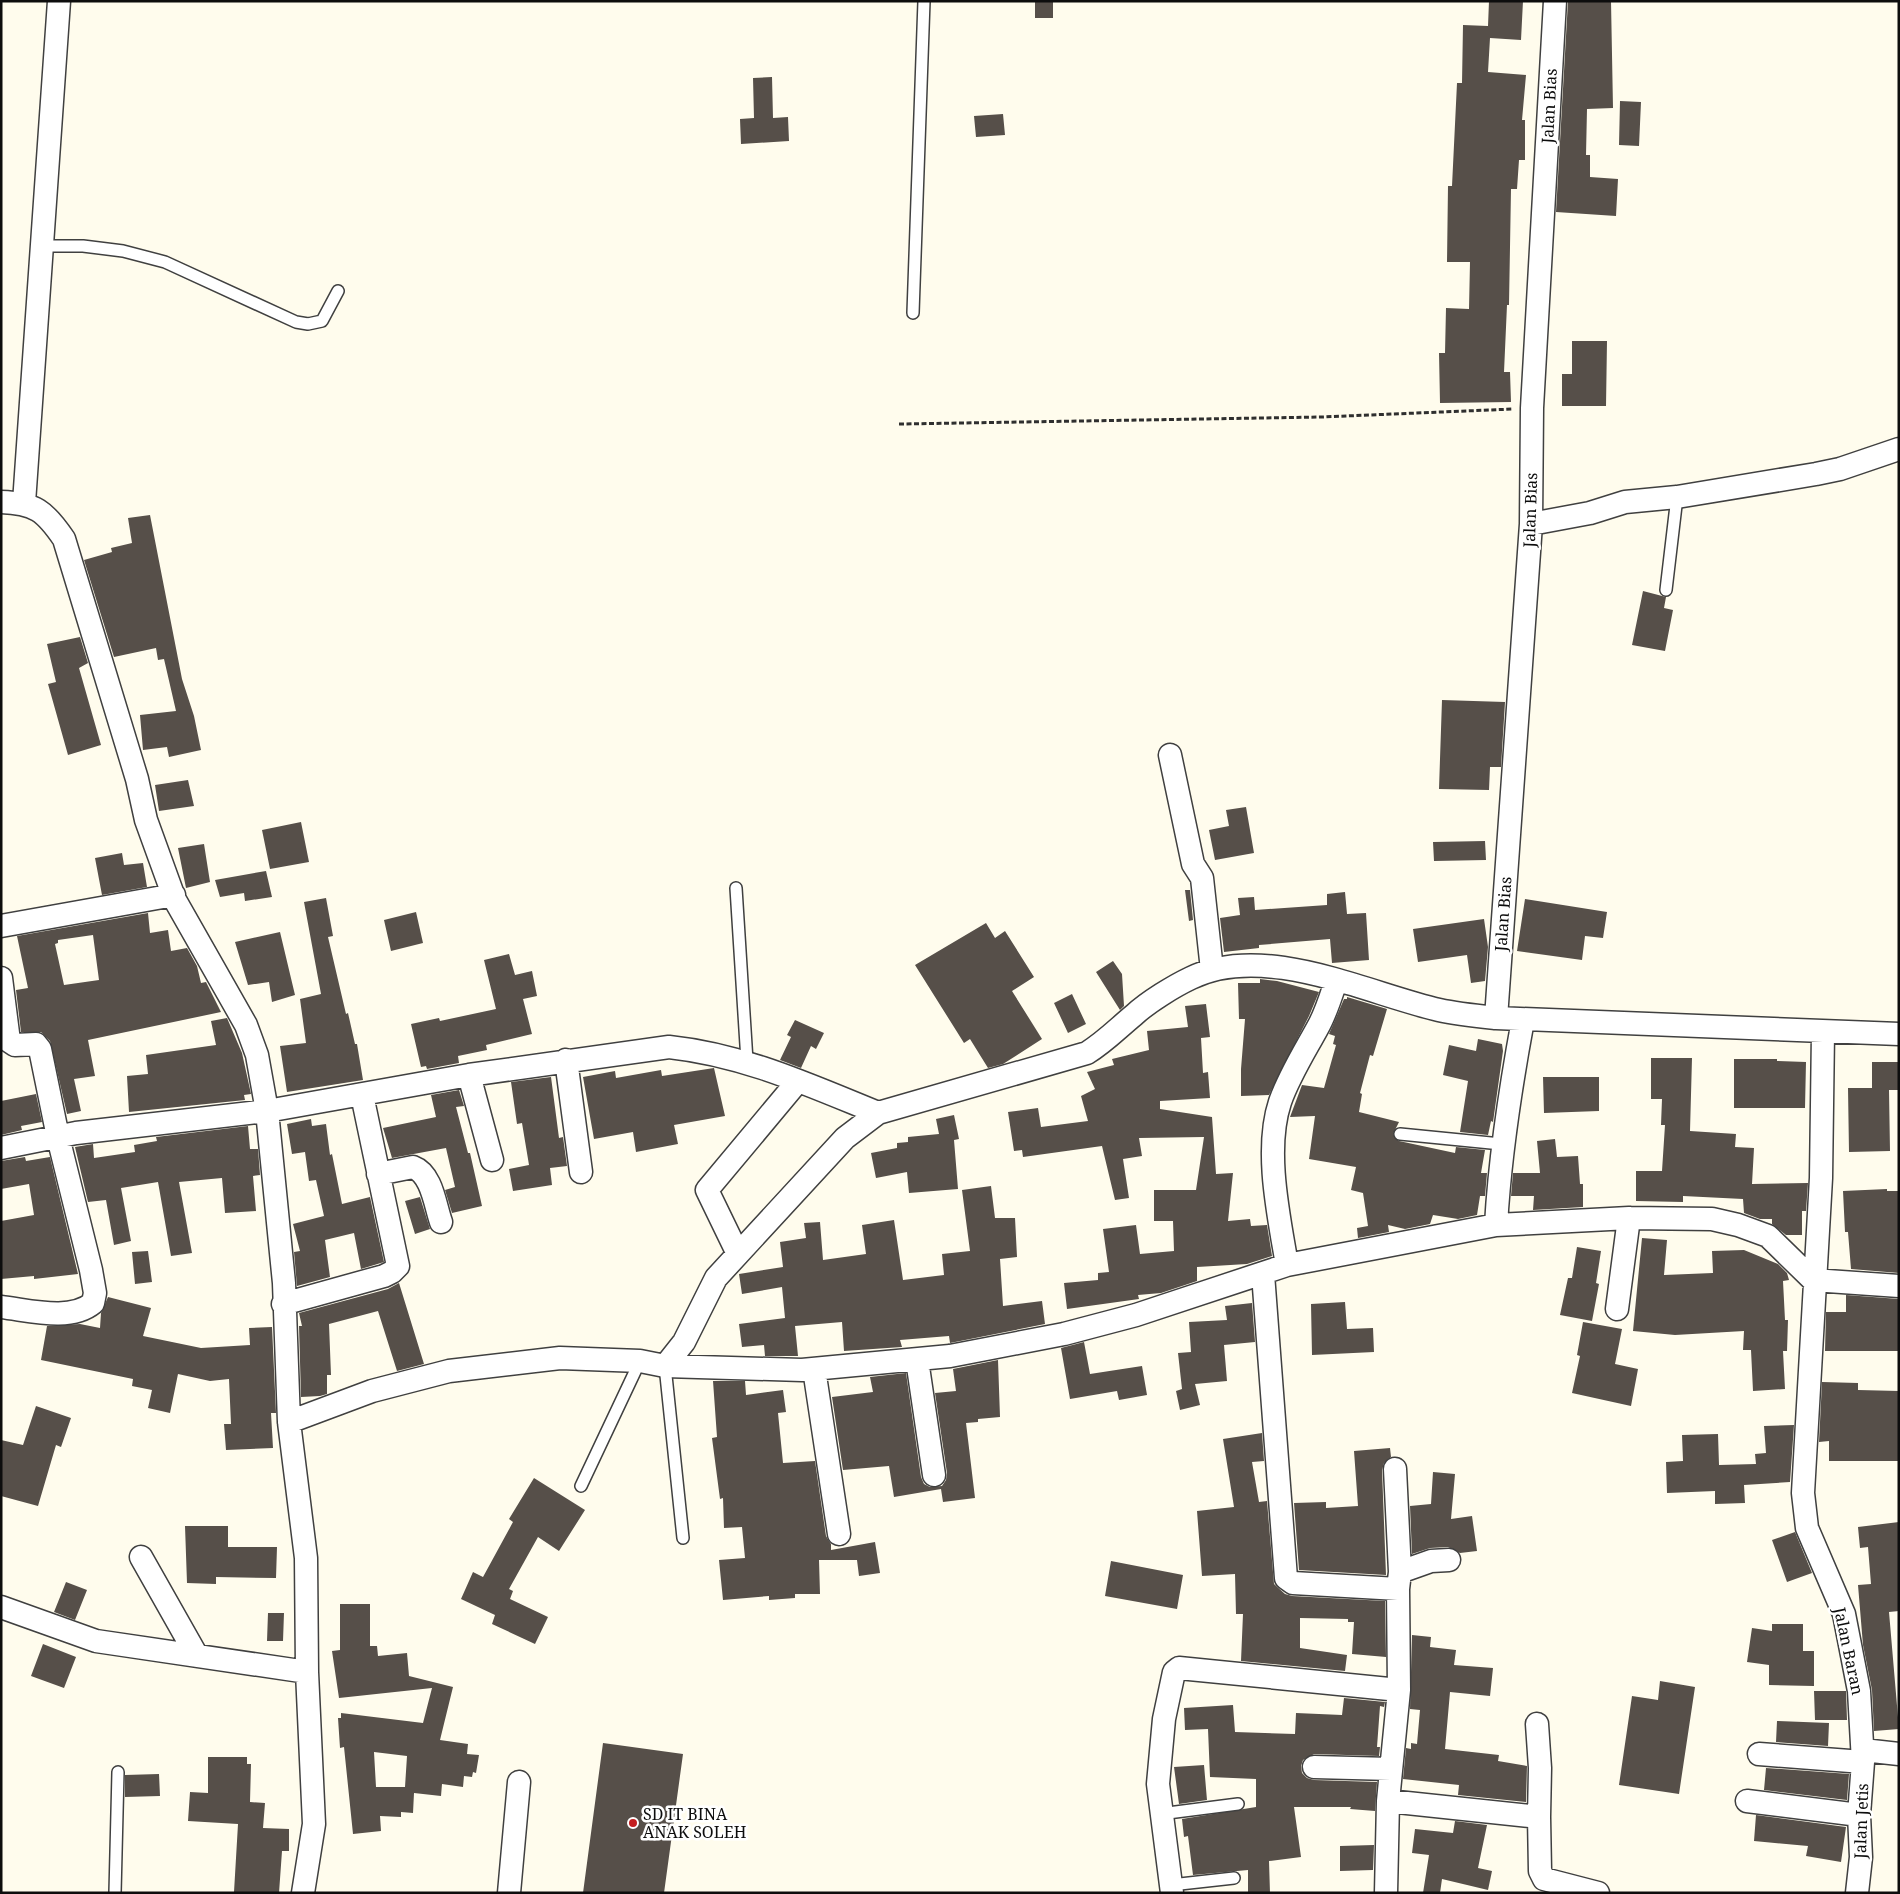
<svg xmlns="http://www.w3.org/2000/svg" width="1900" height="1894" font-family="'Noto Serif',serif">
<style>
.building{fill:#564f49;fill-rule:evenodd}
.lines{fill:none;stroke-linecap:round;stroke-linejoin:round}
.lane-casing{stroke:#404040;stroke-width:14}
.street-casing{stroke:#404040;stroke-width:25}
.path{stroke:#2f2f2f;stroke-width:3;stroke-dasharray:5 2.5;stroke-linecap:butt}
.lane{stroke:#fff;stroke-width:11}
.street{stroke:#fff;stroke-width:22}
.poi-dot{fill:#c41e1f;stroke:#fff;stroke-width:2}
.labels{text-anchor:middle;stroke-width:5;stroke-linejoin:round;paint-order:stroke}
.street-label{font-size:16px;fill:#0d0d0d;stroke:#fff}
.poi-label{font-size:16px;fill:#0d0d0d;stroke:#fff;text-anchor:start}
</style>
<rect width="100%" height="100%" fill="#fffced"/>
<!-- building -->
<path class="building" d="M1035 1H1053V18H1035Z
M1489 1H1523L1521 40 1490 38 1488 72 1526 75 1522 120H1525V160H1519L1517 189H1511L1509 305H1507L1504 372H1510L1511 402 1440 403 1439 353H1445L1446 308 1469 309 1470 262H1447L1448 186H1452L1457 83H1462L1463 25 1488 26Z
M1568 1H1611L1613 108 1587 109 1586 155H1590V177L1618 179 1616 216 1556 212Z
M772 77 773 118 788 117 789 141 741 144 740 119 754 118 753 78Z
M1620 101 1641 102 1639 146 1619 145Z
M1003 114 1005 135 976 137 974 116Z
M1572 341H1607L1606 406H1562V374H1572Z
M150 515 182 679 194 716 201 750 169 757 167 747 143 750 140 715 176 711 164 659 158 660 156 648 114 657 84 560 112 552 111 548 132 543 128 518Z
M1643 591 1666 597 1664 608 1673 610 1665 651 1632 645Z
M80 637 88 663 79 668 101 745 68 755 48 684 56 682 47 644Z
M1442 700 1505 702 1501 767H1490L1489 790 1439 789Z
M188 780 194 806 159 811 155 785Z
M1246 807 1254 853 1215 860 1209 830 1229 826 1226 810Z
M301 822 309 862 270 869 262 830Z
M1485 841 1486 860 1434 861 1433 842Z
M204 844 210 882 186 888 178 848Z
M122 853 124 865 143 863 147 887 102 895 95 858Z
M266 871 272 897 245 901 244 893 220 897 215 880Z
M1185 890H1190L1193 920 1189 921Z
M1345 892 1347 914 1366 913 1369 960 1332 963 1330 939 1259 945V948L1224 952 1220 918 1240 915 1238 898 1254 897 1255 910 1327 905V894Z
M326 898 333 936 328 937 346 1014 348 1013 355 1044H357L363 1080 287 1092 280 1046 306 1043 300 999 321 994 304 902Z
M1525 899 1607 912 1603 938 1585 936 1582 960 1517 951Z
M416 912 423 943 391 951 384 920Z
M148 913 150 933 168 930 171 951 187 948 197 966 201 983 206 982 221 1012 88 1040 95 1076 74 1079 81 1111 67 1114 50 1041 41 1032H21L16 990 28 988 17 936ZM93 935 99 980 64 985 55 944 58 943V940Z
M1484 919 1488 947 1485 981 1471 983 1467 955 1418 962 1413 929Z
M986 923 995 938 1005 931 1034 977 1012 991 1042 1039 1003 1064 988 1068 970 1039 964 1043 915 965Z
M280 932 295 995 272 1002 269 982 248 985 235 942Z
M509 954 515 975 532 971 537 996 523 999 532 1034 486 1045 487 1050 458 1056 459 1063 427 1069 426 1066 421 1067 411 1024 439 1018 440 1021 496 1009 484 960Z
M1113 961 1122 974 1124 1006 1120 1010 1096 972Z
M1260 979 1277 981 1319 992 1309 1016 1269 1095 1241 1096V1069L1245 1019H1239L1238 983H1260Z
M1072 994 1086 1024 1068 1033 1054 1003Z
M1347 997 1387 1009 1373 1056 1370 1055 1360 1093 1362 1094 1359 1112 1399 1122 1393 1134 1399 1141 1455 1153 1456 1147 1485 1150 1481 1173H1487L1485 1196H1480L1477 1215 1458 1219 1433 1215 1430 1224 1405 1229 1388 1225 1389 1232 1358 1238 1357 1228 1368 1226 1363 1193 1351 1190 1356 1167 1309 1159 1315 1116 1290 1117 1302 1085 1324 1088 1336 1045 1333 1044 1335 1036 1329 1034 1344 999H1347Z
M1206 1004 1210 1037 1201 1038 1203 1073 1208 1072 1210 1098 1160 1101V1109L1212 1117 1216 1174 1233 1173 1228 1221 1250 1219 1251 1226 1267 1225 1272 1256 1247 1264 1197 1267V1281L1161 1293 1138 1295 1139 1299 1067 1309 1064 1283 1098 1280V1273L1109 1272 1103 1229 1136 1225 1140 1254 1174 1251 1173 1221H1154V1190H1196L1204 1137 1139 1138 1142 1156 1123 1159 1129 1198 1115 1200 1102 1146 1023 1157 1022 1150 1014 1151 1008 1112 1038 1108 1041 1127 1088 1121 1081 1096 1095 1089 1087 1072 1114 1065 1112 1059 1149 1050 1147 1031 1188 1027 1185 1006Z
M227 1018 242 1053 251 1094 244 1095 245 1100 129 1112 127 1076 148 1074 146 1055 216 1045 211 1021Z
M795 1020 824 1033 816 1049 811 1046 801 1068 780 1060 791 1037 787 1035Z
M1478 1039 1502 1044 1503 1051 1493 1122 1491 1121 1488 1135 1460 1132 1468 1081 1443 1075 1449 1045 1476 1051Z
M1651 1058H1692L1690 1131 1736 1134 1735 1147 1754 1148 1752 1184 1808 1183 1806 1211H1802V1235H1786L1772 1224V1219H1760L1744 1213 1743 1199 1683 1196V1202L1636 1201V1171H1662L1665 1125H1661L1662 1099H1651Z
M1734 1059H1777V1061L1806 1062 1805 1108H1734Z
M1872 1062H1899V1090H1889L1890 1151 1849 1152 1848 1088H1872Z
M714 1068 725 1116 674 1125 678 1144 636 1152 633 1132 594 1139 583 1077 615 1071 616 1078 661 1070 662 1076Z
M551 1077 559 1138 563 1137 567 1166 550 1168 552 1185 513 1191 509 1169 529 1165 522 1123 517 1124 511 1082Z
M1543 1077H1599V1111L1544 1113Z
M459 1090 464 1106 456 1107 468 1153H470L482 1206 452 1213 445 1190 455 1187 446 1148 392 1158 383 1128 436 1117 431 1095Z
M36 1094 42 1122 21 1126 22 1130 1 1135V1101Z
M954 1115 959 1139 954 1140 958 1189 909 1193 907 1172 876 1178 871 1153 897 1148V1143L908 1142V1137L939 1134 936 1119Z
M311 1119 312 1126 326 1124 330 1155 332 1154 342 1204 370 1197 384 1262 361 1269 354 1233 325 1240 330 1277 297 1286 294 1252 300 1251 293 1224 324 1216 316 1180 309 1181 305 1152 292 1154 287 1124Z
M248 1126 250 1149H258L260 1175 253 1176 256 1211 225 1213 222 1178 179 1182 192 1253 171 1256 158 1182 121 1188 131 1241 114 1245 106 1200 88 1202 75 1147 93 1144 94 1158 135 1152 134 1145 157 1141 156 1137Z
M1555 1139 1557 1157 1578 1156 1580 1184H1583V1207L1533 1210 1534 1196H1511L1513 1173H1540L1537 1141Z
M25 1157 26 1161 50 1157 78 1274 34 1279V1276L1 1279V1221L34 1215 29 1184 1 1189V1161Z
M991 1186 995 1218H1015L1017 1257 1000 1259 1003 1306 1042 1301 1045 1324 950 1343 949 1336 900 1340 902 1347 844 1351 842 1322 795 1326 798 1356H765L764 1345 742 1347 739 1324 785 1318 782 1287 742 1294 739 1274 783 1267 780 1242 806 1238 804 1223 820 1222 823 1260 866 1254 862 1225 894 1220 903 1280 944 1275 942 1254 970 1251 962 1190Z
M1887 1189V1191H1899V1273L1851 1269 1848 1232H1845L1843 1191Z
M420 1197 430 1229 415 1234 405 1201Z
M1642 1238 1667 1240 1664 1275 1713 1273 1712 1251 1744 1250 1778 1264 1787 1273 1789 1280 1783 1281 1785 1320H1788L1787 1351H1783L1785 1389 1753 1391 1751 1350H1743L1744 1331 1675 1335 1633 1331Z
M1577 1247 1601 1251 1596 1283 1599 1284 1592 1321 1560 1315 1568 1278H1572Z
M148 1251 152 1282 135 1284 132 1252Z
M399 1283 424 1364 397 1371 378 1311 329 1324 331 1375H327V1394L320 1396 301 1397 299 1326H302L299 1313 388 1289Z
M1846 1295 1899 1299V1351H1825L1826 1312H1846Z
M108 1297 151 1308 143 1336 201 1348 250 1345 249 1328 272 1327 276 1413H271L273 1448 226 1450 224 1424H231L229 1379 210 1381 178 1374 170 1413 148 1408 152 1390 132 1386 133 1379 41 1360 47 1326 80 1324 100 1328 101 1313Z
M1345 1302 1347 1329 1373 1328 1374 1352 1312 1355 1311 1304Z
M1252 1303 1255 1342 1224 1345 1227 1381 1195 1384 1200 1405 1180 1410 1176 1391 1182 1389 1178 1353 1191 1352 1189 1322 1227 1320 1225 1306Z
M1583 1322 1622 1329 1615 1364 1638 1369 1631 1406 1572 1393 1580 1356 1577 1355Z
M1084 1342 1090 1374 1142 1366 1147 1395 1119 1400 1117 1391 1070 1399 1061 1348Z
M998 1360 1000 1417 978 1419V1422L966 1423 975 1498 943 1502 941 1489 894 1497 889 1466 843 1470 832 1397 873 1392 870 1377 906 1373 921 1477 924 1484 930 1487 942 1486 946 1480 947 1473 935 1393 956 1391 953 1369Z
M713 1381H745L746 1395 783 1390 786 1412 778 1413 783 1463 815 1461 826 1536 831 1544V1550L875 1542 880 1573 859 1576 857 1560H819L820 1594H795V1598L769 1600V1596L723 1600 719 1560 745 1558 742 1527 724 1528 723 1498 720 1499 712 1438 717 1437Z
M1822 1382 1858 1383V1390L1899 1391V1461H1829V1441L1819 1442Z
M36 1406 71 1418 61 1447 56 1445 38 1506 1 1496V1440L23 1445Z
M1794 1425 1790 1482 1744 1485 1745 1503 1715 1504V1491L1667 1493 1666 1462 1683 1461 1682 1435 1718 1434 1719 1465 1756 1464 1755 1454 1766 1453 1764 1426Z
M1262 1433 1264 1461 1252 1462 1259 1502 1267 1501 1274 1584 1285 1594 1292 1596 1385 1601 1386 1657 1352 1654 1354 1622H1348V1619L1300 1618V1648L1347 1655 1345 1671 1241 1661 1243 1614H1236L1235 1574 1202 1576 1197 1511 1234 1507 1223 1439Z
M1390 1448 1391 1457 1384 1463 1382 1470 1386 1575 1299 1570 1294 1503 1326 1502V1508L1358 1506 1354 1451Z
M1433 1472 1455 1474 1451 1519 1472 1516 1477 1551 1460 1553 1448 1547 1430 1548 1412 1554 1410 1506 1431 1504Z
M534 1478 585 1510 559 1551 538 1537 509 1589 513 1591 510 1599 548 1617 535 1644 492 1624 495 1615 461 1599 473 1572 483 1577 513 1522 509 1519Z
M1899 1522V1611L1889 1612 1899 1729 1874 1731 1872 1690 1863 1645 1858 1585 1871 1584 1868 1547 1860 1548 1858 1527Z
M185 1526H228V1547H277L276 1578 216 1577V1584L187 1583Z
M1795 1532 1812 1573 1787 1582 1772 1540Z
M1111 1561 1183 1575 1177 1609 1105 1596Z
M66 1582 87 1590 75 1620 54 1612Z
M340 1604H370V1646H377L378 1656 407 1653 409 1676 453 1687 440 1740 468 1744 467 1754 479 1755 476 1773 473 1772 472 1777 464 1776 463 1787 442 1784 441 1796 414 1793 413 1813 401 1812V1817L380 1816 381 1831 353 1834 344 1747 340 1748 338 1718H341V1713L423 1723 432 1688 339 1698 332 1651 340 1650ZM374 1752 407 1756 405 1787H376Z
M268 1613H284L283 1641H267Z
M1772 1624H1803V1651H1814V1686L1769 1685V1665L1747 1662 1752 1628 1772 1631Z
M1412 1635 1431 1637 1430 1647 1456 1650 1454 1665 1493 1668 1490 1696 1450 1692 1445 1749 1499 1755 1498 1761 1527 1766 1526 1802 1458 1795 1459 1785 1403 1779 1406 1748 1411 1749V1743L1417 1744 1420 1710 1410 1709Z
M43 1644 76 1657 64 1688 31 1676Z
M1660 1681 1695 1687 1679 1794 1619 1785 1632 1696 1658 1700Z
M1814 1691H1846L1847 1720H1815Z
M1344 1698 1385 1702 1384 1707 1380 1706 1377 1747H1380L1379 1756 1314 1754 1303 1760 1301 1766 1302 1773 1307 1778 1314 1780 1377 1782 1375 1811 1350 1809 1351 1807H1294L1301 1857 1269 1861 1270 1893H1248V1870L1193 1875 1188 1836 1184 1837 1182 1819 1256 1807V1779L1210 1777 1208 1729 1185 1730 1184 1708 1233 1705 1235 1732 1295 1734 1296 1713 1342 1715Z
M1777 1721 1829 1723 1828 1746 1776 1742Z
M603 1743 683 1754 664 1893H583Z
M208 1757H247V1764H251L250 1802 265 1803 263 1828 289 1829V1851H282L279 1893 234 1892 238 1824 188 1821 190 1792 208 1793Z
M1204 1765 1207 1800 1179 1804 1174 1767Z
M1766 1768 1849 1774 1847 1800 1764 1790Z
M159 1774 160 1796 125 1797V1775Z
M1756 1815 1846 1827 1841 1862 1806 1856 1808 1846 1754 1841Z
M1455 1821 1487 1825 1478 1868 1492 1871 1488 1890 1442 1879 1440 1893H1423L1429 1855 1412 1853 1415 1829 1453 1833Z
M1374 1845 1373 1870 1340 1871V1846Z"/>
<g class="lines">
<defs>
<path id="lane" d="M41 246H83L123 251 165 262 296 322 308 324 322 321 338 291
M913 313 924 1
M1666 590 1677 497
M736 888 747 1061
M1400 1134 1501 1144
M665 1366 683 1538
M581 1486 640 1361
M1160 1814 1238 1804
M1171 1885 1234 1878
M115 1893 118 1772"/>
<path id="street" d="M1 502C35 503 45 511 64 539L137 779 146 820 175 900 246 1025 257 1055 267 1111 284 1283 289 1422 306 1558 307 1672 314 1824 303 1893
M24 503 59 1
M1531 524 1590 513 1625 502 1677 497 1816 474 1840 469 1899 449
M1170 755 1193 864 1202 878 1212 970
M1 926 174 895
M1 978 9 1041 15 1045 36 1044 40 1049 58 1137 91 1270 95 1293 93 1303C70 1322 29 1310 1 1307
M1496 1018 1531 524 1532 408 1555 1
M1823 1032 1821 1178 1803 1493 1807 1528 1844 1614 1859 1691 1863 1762 1859 1815 1861 1857 1857 1893
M566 1060 581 1172
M469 1075 492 1160
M1 1148 76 1133 267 1111 469 1075 669 1047C744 1055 809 1085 878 1113
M378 1174 413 1167C432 1174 435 1205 441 1222
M1496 1225C1500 1154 1510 1090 1523 1020
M738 1254 707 1190 798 1081
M1287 1265C1279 1217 1264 1150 1280 1102 1289 1076 1305 1051 1318 1027 1326 1013 1331 996 1336 981
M1263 1274 1286 1578 1293 1583 1398 1589
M283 1304 384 1276 392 1272 398 1266 362 1095
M1617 1309 1629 1218
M917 1360 934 1475
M665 1366 684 1342 716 1278 845 1138 878 1113 1087 1053C1106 1041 1117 1029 1134 1015 1148 1002 1174 986 1191 978 1264 942 1366 993 1439 1010 1457 1014 1477 1016 1496 1018L1899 1034
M814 1369 839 1534
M289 1422 372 1391 449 1371 560 1358 640 1361 665 1366 802 1370 950 1356 1064 1334 1136 1315 1287 1265 1496 1225 1629 1218 1712 1219 1738 1225 1768 1236 1813 1280 1899 1286
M141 1557 197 1656
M1400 1572 1431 1561 1449 1560
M1 1607 96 1641 307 1672
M1863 1750 1899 1754
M1759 1754 1863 1762
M1314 1767 1391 1769
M1388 1801 1539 1817 1540 1768 1537 1724
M1747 1801 1859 1815
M1539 1817 1540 1871 1544 1879 1598 1893
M509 1893 519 1782
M1172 1893 1158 1784 1164 1719 1174 1672 1179 1668 1399 1690
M1386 1893 1388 1801 1399 1690 1398 1589 1400 1572 1395 1469"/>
</defs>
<!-- lane casing -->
<use href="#lane" class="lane-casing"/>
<!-- street casing -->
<use href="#street" class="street-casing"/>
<!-- path -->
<path class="path" d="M899 424 1322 417 1513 409"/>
<!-- lane -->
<use href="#lane" class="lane"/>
<!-- street -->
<use href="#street" class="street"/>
</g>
<!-- markers -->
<circle class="poi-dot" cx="633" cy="1823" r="5"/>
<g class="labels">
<!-- street labels -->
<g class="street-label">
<text transform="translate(1549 106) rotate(-87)" y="6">Jalan Bias</text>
<text transform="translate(1530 510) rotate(-88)" y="6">Jalan Bias</text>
<text transform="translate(1503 914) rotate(-86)" y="6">Jalan Bias</text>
<text transform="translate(1849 1651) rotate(78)" y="6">Jalan Baran</text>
<text transform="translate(1861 1821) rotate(-88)" y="6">Jalan Jetis</text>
</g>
<!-- poi labels -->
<g class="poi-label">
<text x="643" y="1820">SD IT BINA<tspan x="643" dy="18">ANAK SOLEH</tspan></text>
</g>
</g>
<!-- border -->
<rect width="1900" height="1894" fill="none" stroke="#0d0d0d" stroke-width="5"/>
</svg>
